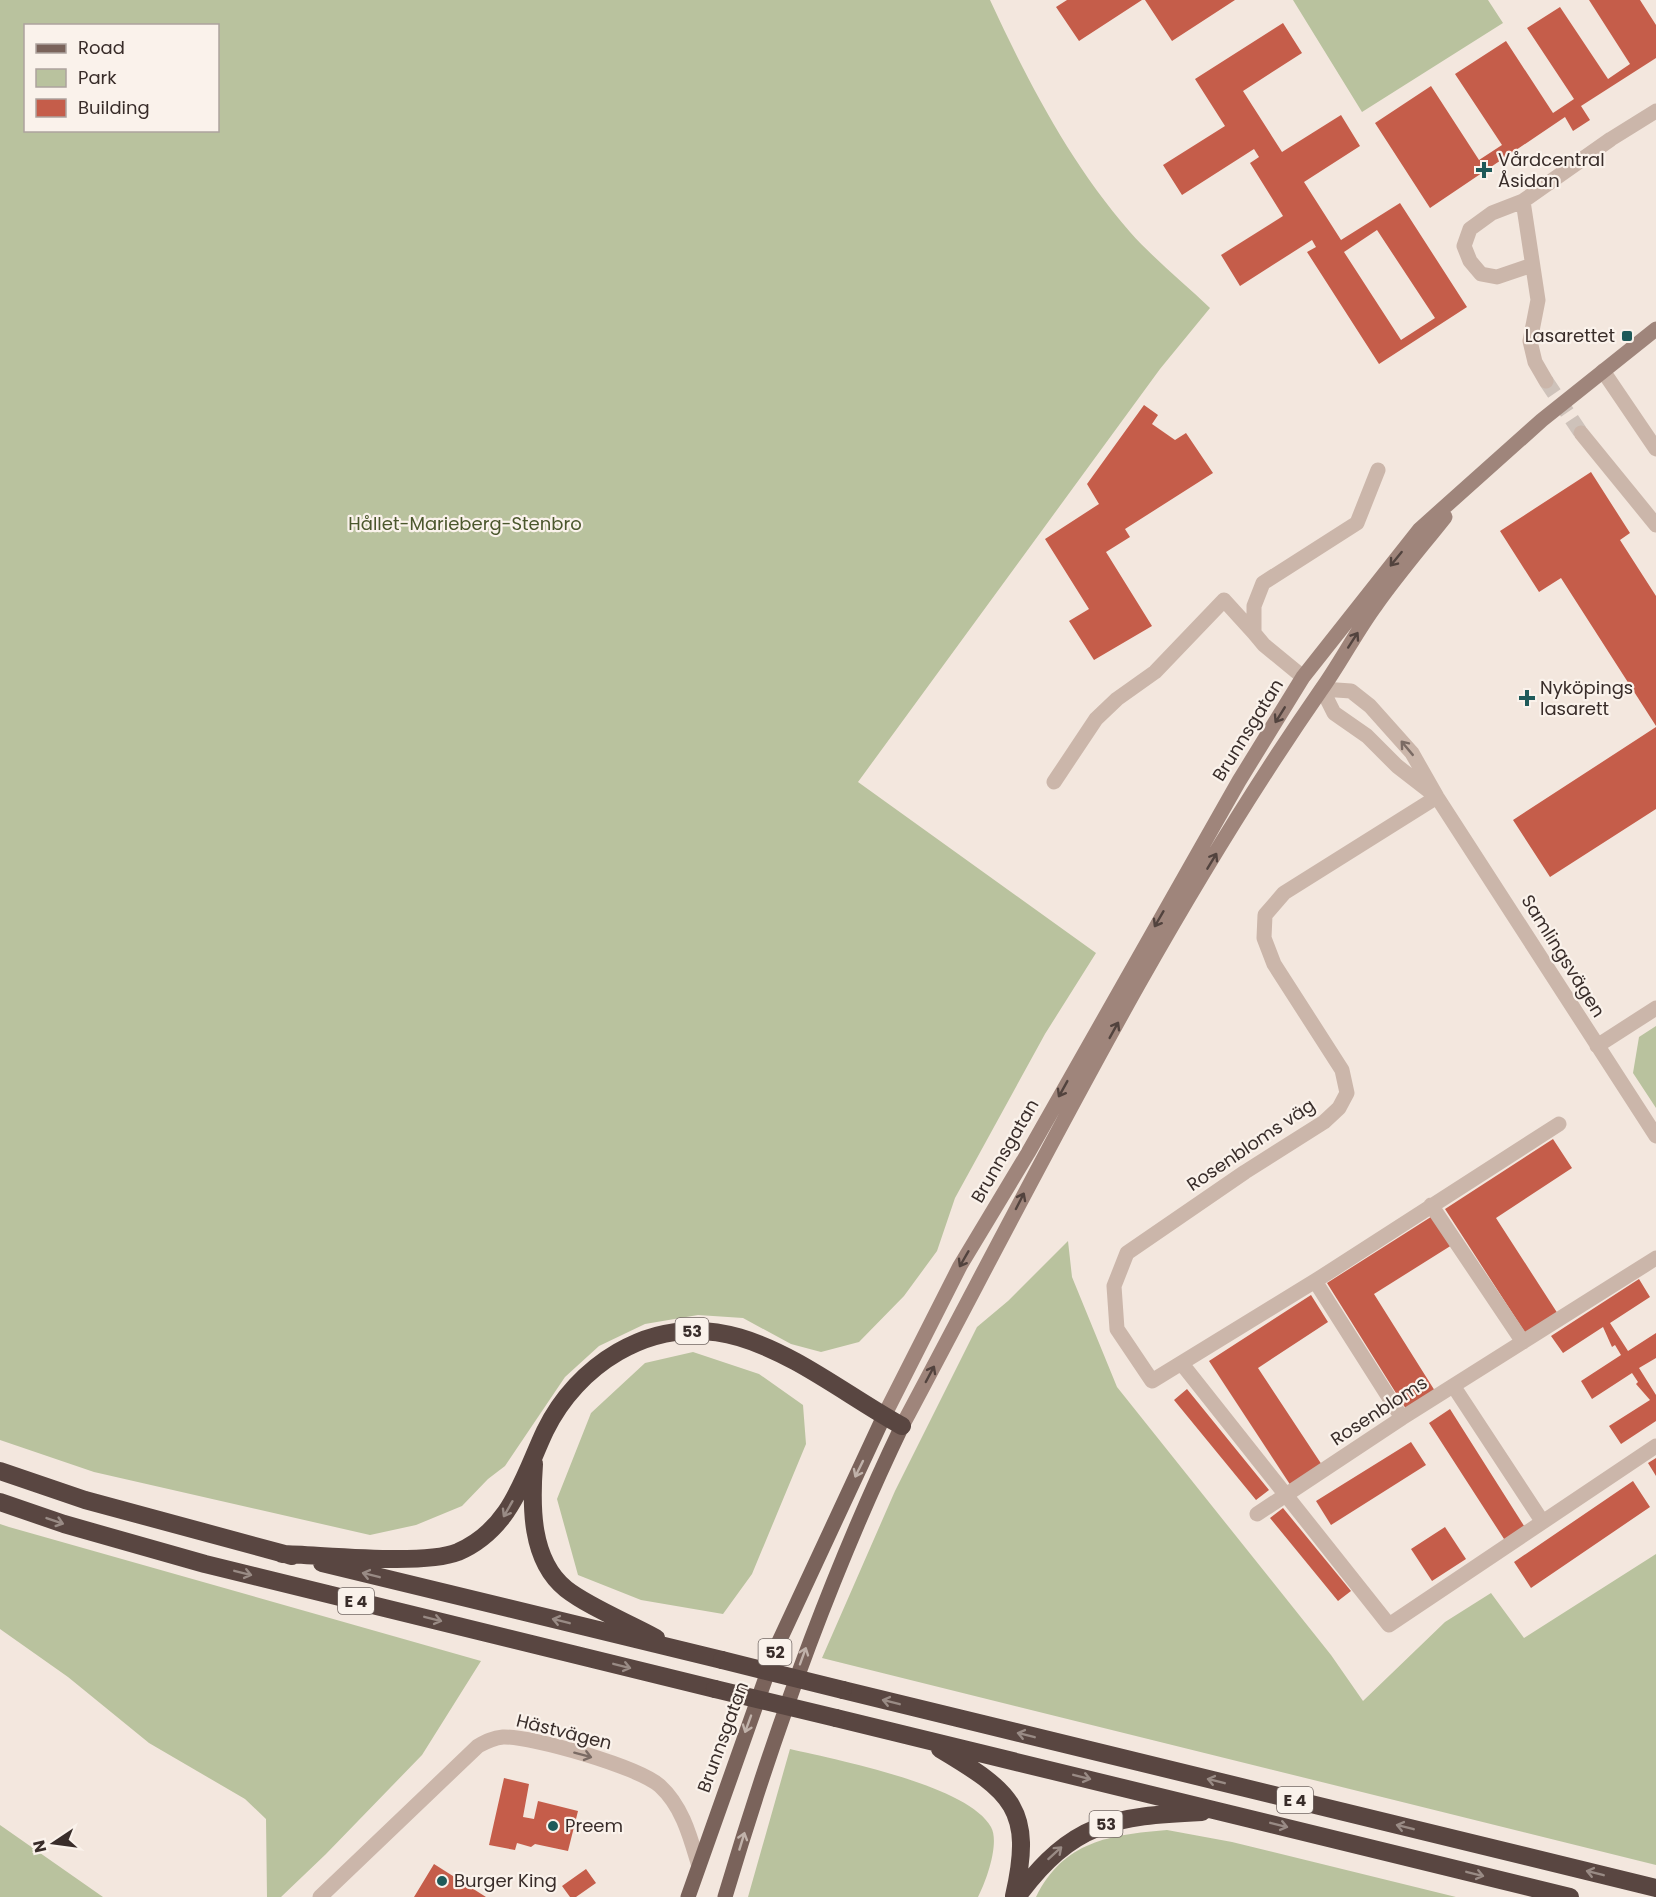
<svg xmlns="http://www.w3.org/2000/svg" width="1656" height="1897" font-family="Poppins,sans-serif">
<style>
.green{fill:#b9c29e;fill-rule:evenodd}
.building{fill:#c55d4a;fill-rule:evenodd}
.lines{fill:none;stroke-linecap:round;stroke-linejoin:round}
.minor-tunnel{stroke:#cec2ba;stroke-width:15;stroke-dasharray:15 8;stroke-linecap:butt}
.minor{stroke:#cbb6aa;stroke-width:15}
.secondary{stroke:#9f857b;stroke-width:15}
.primary{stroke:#7a635b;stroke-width:15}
.motorway{stroke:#594641;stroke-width:18}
.motorway-bridge{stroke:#594641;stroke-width:18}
.oneway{stroke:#52433e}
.oneway2{stroke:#7b6b64}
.oneway3{stroke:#c0b2aa}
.oneway4{stroke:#998b85}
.poi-dot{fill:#1f5a59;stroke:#faf2eb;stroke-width:2}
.labels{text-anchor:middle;stroke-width:4.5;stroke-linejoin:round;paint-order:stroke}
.shield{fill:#faf2eb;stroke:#736864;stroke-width:1.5}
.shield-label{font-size:16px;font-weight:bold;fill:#392d2a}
.poi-label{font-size:18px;fill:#392d2a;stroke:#faf2eb;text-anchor:start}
.park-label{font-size:18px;fill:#4b572d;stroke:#faf2eb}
.street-label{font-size:18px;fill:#392d2a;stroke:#faf2eb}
</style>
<rect width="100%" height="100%" fill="#f3e7de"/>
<!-- green -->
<path class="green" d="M0 0H990C1028 82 1070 163 1130 232 1154 259 1184 283 1210 308L1160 369 858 782 1096 953 1045 1034 955 1198 937 1251 904 1296 859 1342 821 1352 791 1344 743 1318 698 1315 645 1324 599 1346 565 1377 505 1466 488 1479 462 1506 416 1525 370 1535 94 1472 0 1440ZM26 26H218V130H26Z
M1293 0H1488L1503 23 1362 112Z
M1656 1026V1108L1633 1073 1639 1037Z
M1068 1241 1072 1277 1117 1387 1331 1655 1363 1701 1445 1622 1491 1593 1524 1638 1656 1554V1865L822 1658 895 1491 977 1327 1008 1301Z
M693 1352 759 1374 803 1405 806 1444 752 1574 723 1614 641 1600 578 1575 557 1499 591 1413 645 1363Z
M0 1524 9 1527 481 1661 422 1755 326 1854 281 1897H267L266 1819 245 1799 149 1743 68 1677 0 1629Z
M790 1749C837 1760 968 1785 991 1827 1000 1843 986 1882 978 1897H748Z
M0 1825 103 1897H0Z
M1167 1830 1232 1842 1456 1897H1036C1064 1841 1109 1835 1167 1830Z"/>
<!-- building -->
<path class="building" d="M1067 0H1142L1079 41 1056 7Z
M1145 0H1235L1172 41Z
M1589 0H1640L1656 25V58L1581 106 1590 120 1573 131 1565 117 1430 208 1375 123 1431 86 1479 160 1502 145 1455 74 1506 41 1553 113 1574 99 1527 28 1560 7 1608 79 1630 64Z
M1283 23 1302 53 1243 91 1282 152 1341 115 1360 146 1304 182 1341 240 1400 203 1467 307 1379 364 1307 252 1316 247 1312 240 1240 286 1221 255 1283 216 1250 163 1259 157 1254 149 1182 195 1163 165 1225 126 1195 79ZM1377 230 1435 318 1401 340 1344 252Z
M1144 405 1158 415 1152 424 1175 440 1186 433 1213 473 1125 529 1130 537 1106 552 1152 626 1094 660 1069 621 1089 609 1045 539 1099 504 1087 484Z
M1591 472 1630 533 1620 540 1656 596V726L1561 578 1539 592 1500 531Z
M1656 727V809L1550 877 1513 820Z
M1553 1139 1572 1168 1496 1218 1558 1314 1526 1334 1445 1209Z
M1434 1215 1452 1245 1374 1294 1435 1391 1406 1409 1327 1283Z
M1639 1279 1650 1297 1610 1323 1628 1351 1656 1333V1358L1639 1368 1656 1395V1421L1621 1444 1609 1426 1650 1400 1636 1384 1638 1382 1632 1373 1592 1399 1581 1381 1621 1355 1615 1345 1612 1347 1603 1327 1563 1353 1551 1336Z
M1311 1295 1328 1322 1258 1368 1322 1465 1291 1486 1209 1361Z
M1187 1389 1269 1490 1256 1500 1174 1400Z
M1450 1409 1526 1529 1506 1542 1429 1423Z
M1411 1442 1426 1465 1331 1525 1316 1501Z
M1656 1458V1476L1648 1463Z
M1633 1481 1650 1507 1531 1588 1514 1562Z
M1283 1508 1351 1591 1338 1601 1270 1518Z
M1445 1527 1466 1559 1432 1581 1411 1549Z
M504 1778 529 1784 523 1817 534 1819 538 1801 578 1811 568 1851 535 1844 531 1847 517 1843 515 1850 489 1845Z
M434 1864 486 1897H414Z
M586 1869 596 1883 576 1897H570L562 1886Z"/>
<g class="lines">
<!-- minor-tunnel -->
<path class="minor-tunnel" d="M1546 381 1581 433"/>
<!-- minor -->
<path class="minor" d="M1523 201 1538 300 1530 341 1535 362 1546 381
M1532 265 1497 277 1481 274 1470 261 1464 246 1470 229 1492 213 1523 201 1611 139 1656 111
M1603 371 1656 449
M1581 433 1656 525
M1303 677 1264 645 1254 633V606L1263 583 1357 523 1378 470
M1054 782 1096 719 1117 699 1155 672 1224 600 1254 633
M1437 797 1284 893 1265 915 1264 938 1274 964 1342 1070 1347 1093 1339 1108 1324 1122 1245 1172 1127 1253 1114 1286 1117 1329 1152 1381 1315 1281 1559 1124
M1437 797 1397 766 1367 736 1334 713 1322 689 1351 691 1370 706 1412 753 1437 797 1656 1136
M1597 1046 1656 1008
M1431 1205 1523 1342
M1315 1281 1402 1418
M1182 1364 1389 1625 1656 1446
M1454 1387 1542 1521
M1257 1514 1402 1418 1656 1258
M320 1897 478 1746C487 1741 493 1738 503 1737 532 1736 639 1767 660 1786 682 1806 690 1836 698 1863"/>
<!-- secondary -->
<path class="secondary" d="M884 1416 960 1266 1028 1153 1239 781 1303 677 1420 529 1542 420 1656 329
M902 1426C1035 1177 1160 922 1321 690 1341 662 1356 632 1376 605 1397 575 1422 546 1445 517"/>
<!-- primary -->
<path class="primary" d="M688 1897 777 1646 884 1416
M725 1897C773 1735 829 1578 902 1426"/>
<!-- motorway -->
<path class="motorway" d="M534 1464C531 1505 530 1560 566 1589 589 1607 629 1623 656 1638
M0 1471 85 1500 292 1556
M0 1502 64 1524 205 1564 715 1689
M282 1554C324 1555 423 1566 458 1552 511 1529 523 1478 545 1431 561 1398 587 1370 618 1352 725 1290 813 1377 902 1426
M322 1563 722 1660
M843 1690 1656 1888
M836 1718 1570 1897
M940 1749C1012 1792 1034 1809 1014 1896
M1017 1897C1072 1822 1114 1816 1202 1812"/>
<!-- motorway-bridge -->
<path class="motorway-bridge" d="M722 1660 843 1690
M715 1689 836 1718"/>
</g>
<!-- one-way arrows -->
<defs><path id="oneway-shaft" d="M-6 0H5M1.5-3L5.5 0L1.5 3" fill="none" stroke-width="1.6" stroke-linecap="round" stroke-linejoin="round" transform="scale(1.5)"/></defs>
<g class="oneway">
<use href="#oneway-shaft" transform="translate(1396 559) rotate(129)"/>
<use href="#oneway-shaft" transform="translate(1353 640) rotate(-57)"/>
<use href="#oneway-shaft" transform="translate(1280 715) rotate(122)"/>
<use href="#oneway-shaft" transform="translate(1212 861) rotate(-59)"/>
<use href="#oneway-shaft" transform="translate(1159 919) rotate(120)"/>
<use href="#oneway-shaft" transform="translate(1114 1030) rotate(-61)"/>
<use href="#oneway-shaft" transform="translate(1063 1089) rotate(119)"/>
<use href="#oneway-shaft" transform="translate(1020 1201) rotate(-63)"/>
<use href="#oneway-shaft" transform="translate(964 1259) rotate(120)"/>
<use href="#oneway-shaft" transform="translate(930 1374) rotate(-62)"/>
</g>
<g class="oneway2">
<use href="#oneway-shaft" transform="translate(1407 748) rotate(-130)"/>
<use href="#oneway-shaft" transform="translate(583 1755) rotate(15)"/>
</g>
<g class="oneway3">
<use href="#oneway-shaft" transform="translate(859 1469) rotate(116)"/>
<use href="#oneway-shaft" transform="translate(803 1656) rotate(-70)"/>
<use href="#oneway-shaft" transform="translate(748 1724) rotate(110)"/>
<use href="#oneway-shaft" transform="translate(742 1841) rotate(-73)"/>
</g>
<g class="oneway4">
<use href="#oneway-shaft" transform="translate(508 1509) rotate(120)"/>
<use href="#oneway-shaft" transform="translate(55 1521) rotate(19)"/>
<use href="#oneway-shaft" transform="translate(243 1573) rotate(14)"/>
<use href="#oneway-shaft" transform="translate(371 1575) rotate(-166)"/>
<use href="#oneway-shaft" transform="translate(433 1619) rotate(14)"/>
<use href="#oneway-shaft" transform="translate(561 1621) rotate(-166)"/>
<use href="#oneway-shaft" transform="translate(622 1666) rotate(14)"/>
<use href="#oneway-shaft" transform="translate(891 1702) rotate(-166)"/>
<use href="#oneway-shaft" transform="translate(1026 1735) rotate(-166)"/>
<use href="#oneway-shaft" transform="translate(1082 1777) rotate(14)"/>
<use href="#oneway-shaft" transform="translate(1216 1781) rotate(-166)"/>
<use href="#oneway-shaft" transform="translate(1279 1825) rotate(14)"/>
<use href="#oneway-shaft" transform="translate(1405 1827) rotate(-166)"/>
<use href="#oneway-shaft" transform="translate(1055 1853) rotate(-42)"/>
<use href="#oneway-shaft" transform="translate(1595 1873) rotate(-166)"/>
<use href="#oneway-shaft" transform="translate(1475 1874) rotate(14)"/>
</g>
<!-- markers -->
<g class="poi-dot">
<path d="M1481 161h6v6h6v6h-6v6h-6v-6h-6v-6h6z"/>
<rect x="1621" y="330" width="12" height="12" rx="3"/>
<path d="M1524 689h6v6h6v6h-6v6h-6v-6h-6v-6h6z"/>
<circle cx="553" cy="1826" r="6"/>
<circle cx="442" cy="1881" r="6"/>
</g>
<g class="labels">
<!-- shield labels -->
<g class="shield">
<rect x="675.5" y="1318" width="33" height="26" rx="4.5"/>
<rect x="338" y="1588" width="36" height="26" rx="4.5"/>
<rect x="758.5" y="1639" width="33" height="26" rx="4.5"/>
<rect x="1277" y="1787" width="36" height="26" rx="4.5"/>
<rect x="1089.5" y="1811" width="33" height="26" rx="4.5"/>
</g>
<g class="shield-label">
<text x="692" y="1337">53</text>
<text x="356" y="1607">E 4</text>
<text x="775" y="1658">52</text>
<text x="1295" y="1806">E 4</text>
<text x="1106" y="1830">53</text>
</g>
<!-- poi labels -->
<g class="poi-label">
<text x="1498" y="166">Vårdcentral<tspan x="1498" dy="21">Åsidan</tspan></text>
<text x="1615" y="342" text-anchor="end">Lasarettet</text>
<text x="1540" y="694">Nyköpings<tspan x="1540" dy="21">lasarett</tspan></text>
<text x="565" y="1832">Preem</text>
<text x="454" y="1887">Burger King</text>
</g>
<!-- park labels -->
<g class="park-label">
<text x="465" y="530">Hållet-Marieberg-Stenbro</text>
</g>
<!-- street labels -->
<g class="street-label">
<text transform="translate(1248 730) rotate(-58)" y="6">Brunnsgatan</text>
<text transform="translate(1563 956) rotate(58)" y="6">Samlingsvägen</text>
<text transform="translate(1251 1145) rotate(-34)" y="6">Rosenbloms väg</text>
<text transform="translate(1005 1151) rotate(-60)" y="6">Brunnsgatan</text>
<text transform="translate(1379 1411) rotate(-33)" y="6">Rosenbloms</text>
<text transform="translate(564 1732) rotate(14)" y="6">Hästvägen</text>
<text transform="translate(723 1737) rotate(-70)" y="6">Brunnsgatan</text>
</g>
</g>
<!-- legend -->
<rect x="24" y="24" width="195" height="108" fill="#faf2eb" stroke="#ada39e" stroke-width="1.5"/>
<rect x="36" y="44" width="30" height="9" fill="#7a635b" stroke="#ada39e" stroke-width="1.5"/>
<text x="78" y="54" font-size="18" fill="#392d2a">Road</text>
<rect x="36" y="69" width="30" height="18" fill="#b9c29e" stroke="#ada39e" stroke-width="1.5"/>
<text x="78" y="84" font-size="18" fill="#392d2a">Park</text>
<rect x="36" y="99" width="30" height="18" fill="#c55d4a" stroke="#ada39e" stroke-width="1.5"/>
<text x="78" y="114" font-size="18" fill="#392d2a">Building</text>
<!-- north arrow -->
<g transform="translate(54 1843) rotate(257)" stroke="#faf2eb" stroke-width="4.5" paint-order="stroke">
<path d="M0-4.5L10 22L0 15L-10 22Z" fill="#392d2a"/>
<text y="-9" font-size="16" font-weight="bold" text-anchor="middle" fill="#392d2a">N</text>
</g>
</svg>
